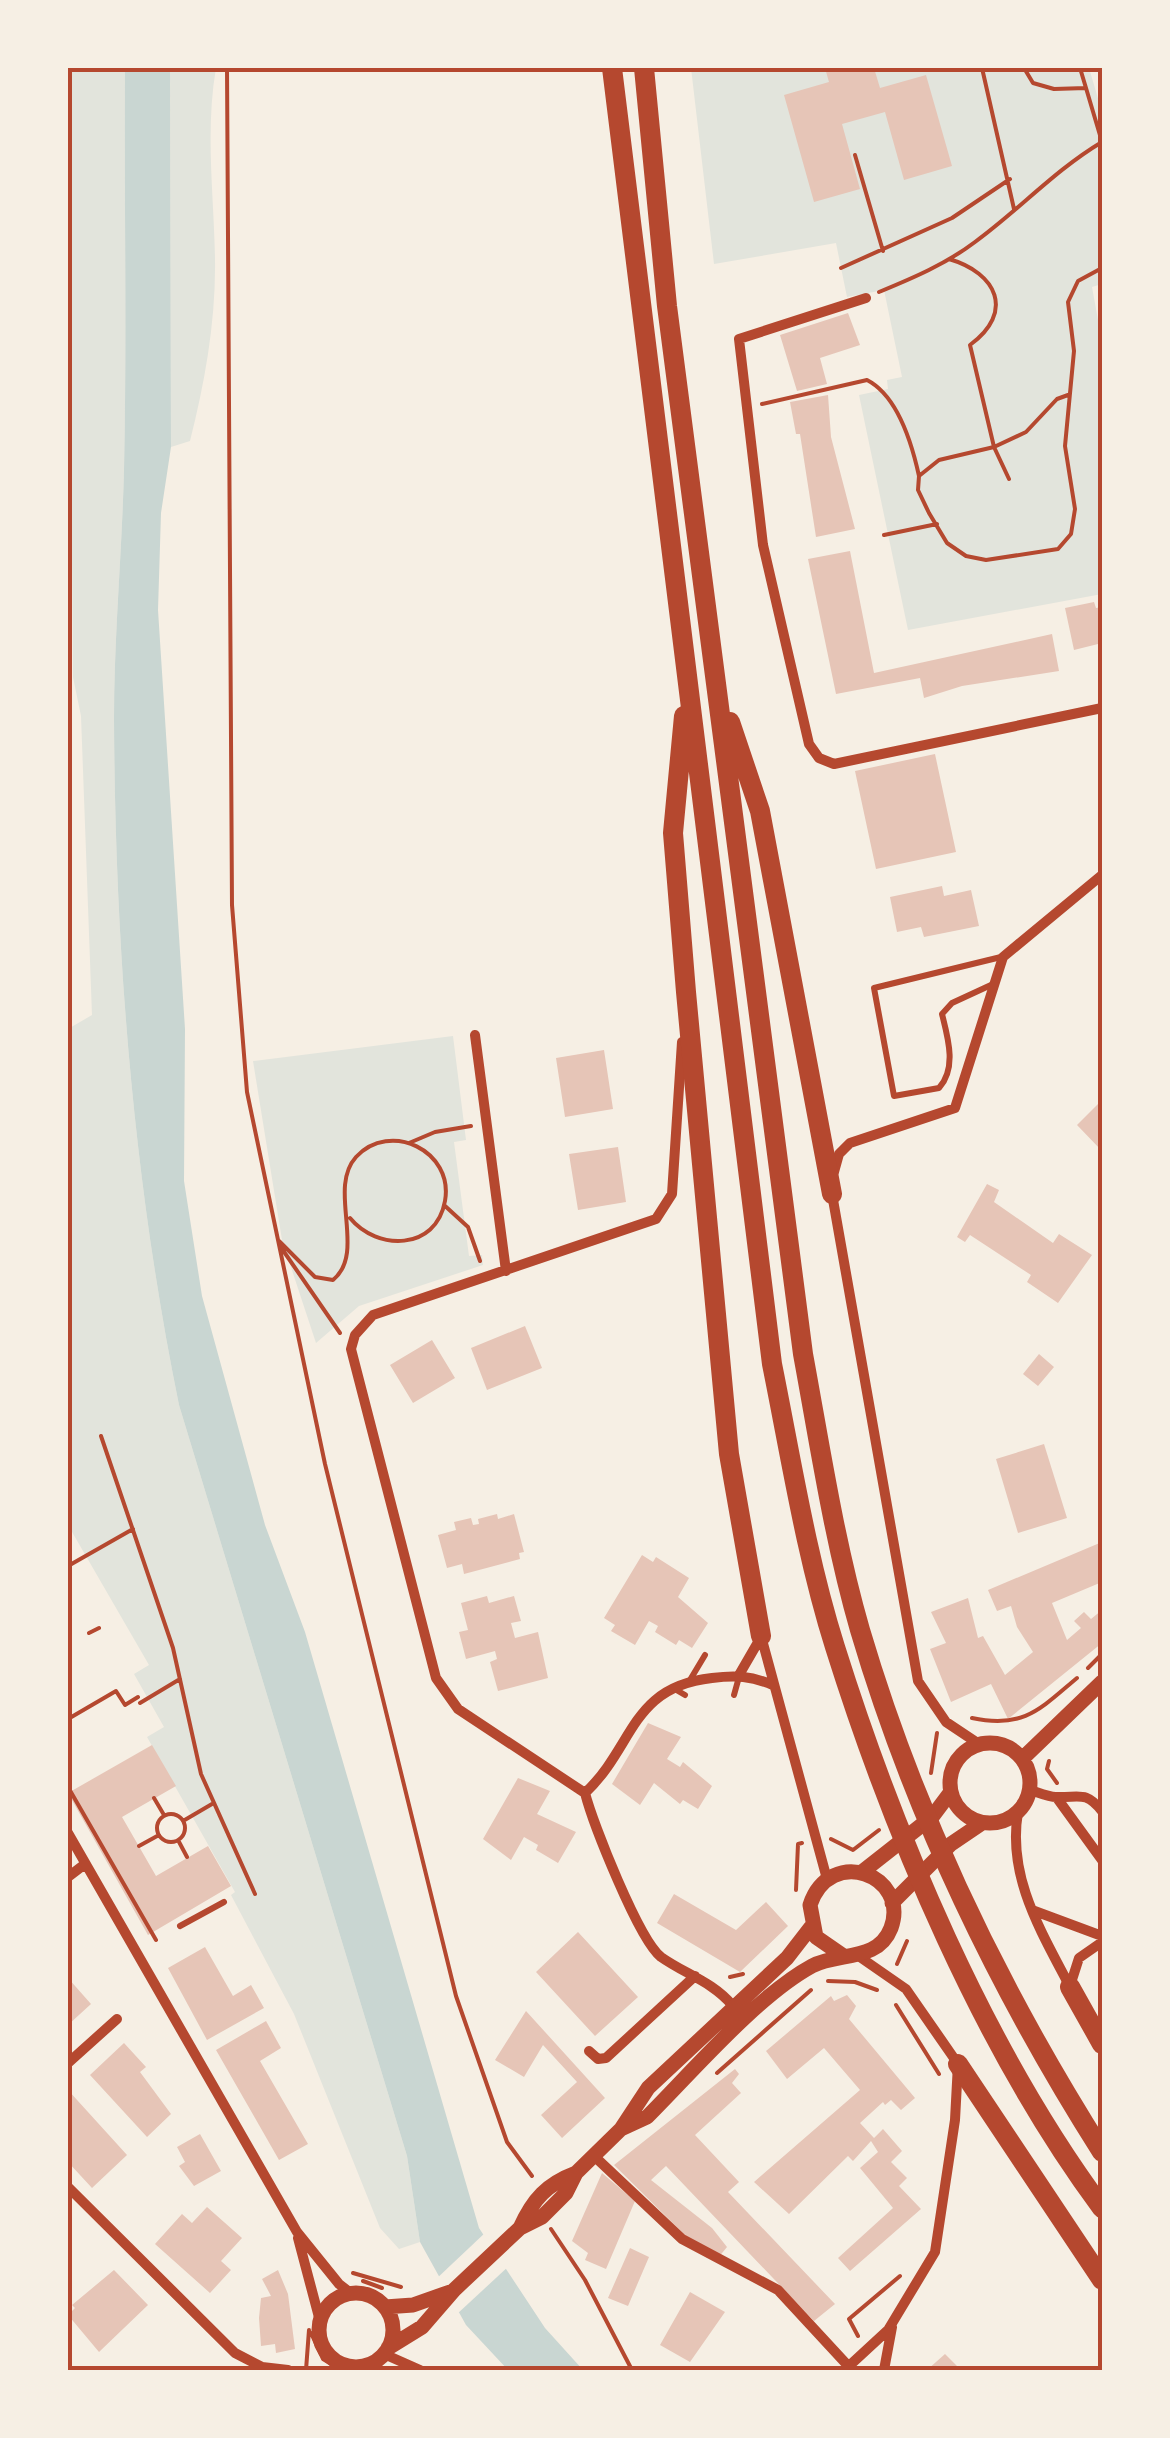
<svg xmlns="http://www.w3.org/2000/svg" width="1170" height="2438" font-family="'Sofia Sans Condensed',sans-serif">
<style>
.green{fill:#e2e4dc}
.water{fill:#c9d6d2}
.pier{fill:#f6efe4}
.building{fill:#e6c5b7}
.lines{fill:none;stroke-linecap:round;stroke-linejoin:round}
.path{stroke:#b5482f;stroke-width:4}
.service{stroke:#b5482f;stroke-width:6}
.minor{stroke:#b5482f;stroke-width:10}
.secondary{stroke:#b5482f;stroke-width:15}
.trunk{stroke:#b5482f;stroke-width:20}
.neatline{fill:none;stroke:#b5482f;stroke-width:4}
</style>
<rect width="100%" height="100%" fill="#f6efe4"/>
<!-- green -->
<path class="green" d="M68 68H125C124 201 127 335 124 469 122 553 114 636 114 719 115 949 133 1180 179 1405L407 2156 420 2242 399 2249 380 2228 294 2014 231 1895 235 1892 147 1737 164 1727 134 1674 149 1665 68 1525V1029L92 1015 81 716 73 677Z
M170 68H216C205 131 214 195 215 259 216 320 205 382 190 441L171 447Z
M691 68H1089L1102 112V284L1092 287 1102 342V594L908 630 859 395 888 389 887 380 902 377 884 290 847 297 836 243 714 264Z
M453 1036 466 1140 454 1142 469 1256 482 1255 483 1265 359 1306 316 1343 282 1240 253 1061Z"/>
<!-- water -->
<path class="water" d="M125 68H170L171 447 161 513 158 610 185 1029 184 1181 202 1296 265 1525 305 1632 479 2228 545 2328 583 2370H508L466 2325 420 2242 407 2156 179 1405C133 1180 115 949 114 719 114 636 122 553 124 469 127 335 124 201 125 68Z"/>
<!-- pier -->
<path class="pier" d="M487 2231 510 2265 456 2315 434 2281Z"/>
<!-- building -->
<path class="building" d="M825 68H874L880 88 926 75 952 166 904 180 885 112 842 124 860 189 814 202 784 95 829 82Z
M848 313 860 345 820 358 827 384 797 391 780 335Z
M828 395 831 437 855 529 816 537 800 434H796L790 402Z
M850 551 874 673 1052 634 1059 671 962 686 924 698 920 678 836 694 808 559Z
M1094 602 1096 608 1102 607V643L1074 650 1065 608Z
M935 754 956 852 876 869 855 771Z
M942 886 944 896 971 890 979 926 924 937 921 927 897 932 890 897Z
M604 1050 613 1109 565 1117 556 1058Z
M1102 1100V1151L1077 1125Z
M618 1147 626 1202 578 1210 569 1154Z
M987 1184 999 1190 994 1202 1053 1243 1059 1234 1092 1255 1058 1303 1027 1282 1031 1275 970 1235 965 1242 957 1237Z
M525 1326 542 1368 487 1390 471 1348Z
M432 1340 455 1378 413 1403 390 1365Z
M1039 1354 1054 1367 1038 1386 1023 1374Z
M1044 1444 1067 1518 1018 1533 996 1459Z
M497 1514 498 1519 514 1514 524 1552 519 1553 520 1559 464 1574 462 1564 447 1568 438 1535 456 1530 454 1522 471 1518 473 1525 479 1524 478 1519Z
M1102 1542V1582L1052 1603 1067 1640 1081 1628 1074 1621 1084 1612 1091 1619 1102 1610V1643L1008 1719 991 1684 951 1702 930 1649 946 1643 931 1612 968 1598 978 1638 983 1636 1005 1675 1033 1652 1017 1627 1011 1606 997 1611 988 1590Z
M642 1555 653 1562 656 1557 689 1578 678 1597 708 1623 692 1648 679 1640 676 1645 655 1632 658 1626 649 1621 635 1645 611 1631 615 1625 604 1618Z
M487 1596 489 1603 514 1596 521 1621 511 1623 515 1638 538 1632 548 1678 498 1691 490 1662 497 1659 495 1651 466 1659 459 1632 468 1630 461 1603Z
M648 1723 681 1737 667 1759 680 1767 683 1762 712 1786 698 1809 683 1800 680 1804 654 1783 640 1805 612 1784Z
M152 1745 176 1786 122 1817 156 1876 208 1846 231 1886 148 1935 68 1793Z
M518 1778 550 1791 537 1814 576 1832 558 1863 536 1850 538 1845 524 1837 511 1860 483 1839Z
M674 1894 736 1930 766 1902 788 1926 740 1972 657 1923Z
M578 1932 638 1997 595 2036 536 1972Z
M205 1947 233 1996 251 1985 264 2008 207 2040 168 1968Z
M68 1978 91 2004 68 2025Z
M847 1995 856 2006 849 2019 915 2098 901 2110 891 2100 885 2105 883 2102 860 2123 874 2138 883 2129 902 2151 891 2162 907 2178 899 2186 921 2209 850 2271 838 2258 893 2208 860 2168 878 2152 871 2141 853 2161 848 2156 789 2214 754 2182 860 2090 824 2048 787 2079 766 2051 831 1996 834 2001Z
M526 2011 605 2098 562 2138 541 2115 577 2082 543 2045 524 2077 495 2060Z
M266 2021 281 2048 260 2061 308 2144 279 2160 216 2050Z
M124 2043 146 2067 140 2072 171 2114 147 2137 90 2075Z
M735 2069 739 2074 732 2083 741 2093 695 2135 739 2182 728 2192 835 2304 814 2321 666 2166 651 2180 712 2228 727 2247 718 2258 693 2243 614 2165Z
M68 2090 127 2155 92 2188 68 2162Z
M200 2134 221 2171 194 2186 179 2166 185 2162 177 2147Z
M602 2173 635 2201 606 2269 585 2260 588 2253 572 2241Z
M207 2207 242 2238 221 2261 231 2270 210 2293 155 2244 182 2214 192 2223Z
M630 2248 649 2257 628 2306 608 2298Z
M114 2270 148 2305 99 2352 68 2315 75 2308 72 2305Z
M278 2270 288 2294 295 2349 276 2353 275 2344 261 2346 259 2318 261 2298 271 2296 262 2279Z
M690 2292 725 2312 690 2362 660 2345Z
M945 2354 961 2370H927Z"/>
<g class="lines">
<!-- path -->
<path class="path" d="M227 68 232 905 247 1092 325 1464 456 1996 507 2142 532 2176
M982 68 1014 209
M1080 68 1086 88
M855 155 883 251
M949 259C997 273 1015 312 970 345L994 447 939 460 919 476 918 490 929 513 947 543 966 556 986 560 1058 549 1071 534 1075 509 1065 446 1074 351 1068 302 1078 281 1102 268
M841 268 952 218 1010 179
M879 292C913 278 946 264 975 242 1019 210 1055 170 1102 142L1086 88 1054 89 1033 83 1024 68
M762 404 867 380C898 396 912 444 919 476
M1009 479 994 447 1026 432 1057 399 1068 395
M884 535 937 524
M409 1143 435 1132 471 1126
M444 1205 468 1227 480 1261
M279 1241 315 1277 333 1280C367 1252 327 1189 356 1157 390 1120 454 1151 445 1201 436 1251 377 1251 350 1218
M280 1246 340 1333
M101 1436 173 1648 201 1774 255 1894
M68 1566 133 1529
M89 1633 99 1628
M1088 1668 1102 1654
M140 1703 180 1679
M972 1718C1024 1729 1040 1709 1077 1678
M68 1719 116 1691 125 1705 138 1697
M1049 1761 1047 1769 1057 1783
M931 1773 937 1733
M68 1787 156 1940
M154 1798 164 1815
M157 1828a14 14 0 1 1 28 0a14 14 0 1 1-28 0Z
M183 1821 212 1804
M831 1839 853 1850 879 1830
M178 1840 187 1857
M139 1846 159 1835
M796 1890 798 1844 802 1843
M897 1964 907 1941
M730 1977 743 1974
M828 1981 855 1982 877 1990
M896 2005 939 2074
M717 2073 811 1990
M551 2229 585 2280 632 2370
M353 2273 401 2287
M363 2281 382 2288
M311 2333 323 2359 341 2370
M858 2336 849 2319 900 2276
M86 2370 87 2369
M306 2370 309 2330"/>
<!-- service -->
<path class="service" d="M991 985 952 1003 942 1014C948 1038 957 1068 939 1088L894 1096 874 988 1001 957
M690 1680 705 1655
M673 1688 685 1695
M734 1695 739 1677
M180 1926 224 1902"/>
<!-- minor -->
<path class="minor" d="M866 298 739 339 763 545 809 744 819 758 834 764 1102 708
M475 1035 506 1271
M834 1172 839 1154 850 1143 955 1108 1003 957 1102 875
M832 1194 918 1681 946 1722 979 1744
M761 1636 827 1879
M739 1675 761 1637
M1030 1790C1037 1792 1048 1797 1056 1797 1079 1798 1085 1790 1102 1811
M585 1793 458 1709 436 1678 351 1349 355 1335 373 1315 656 1219 672 1194 682 1042
M585 1793C593 1824 639 1940 661 1957 685 1974 713 1982 732 2005
M585 1793C635 1746 630 1687 712 1678 736 1675 751 1676 773 1685
M1057 1798 1102 1860
M1018 1812C1007 1877 1041 1931 1070 1987
M68 1833 297 2232 339 2284 352 2294
M68 1877 85 1864
M1032 1910 1102 1936
M1070 1986 1079 1958 1102 1942
M589 2051 598 2059 606 2058 695 1976
M68 2063 117 2019
M594 2156 682 2239 778 2290 851 2369
M68 2187 235 2353 262 2367 288 2370
M298 2238 320 2321
M384 2354 420 2370
M849 2366 888 2330 935 2252 955 2120 958 2064 906 1989 857 1955
M884 2370 892 2327"/>
<!-- secondary -->
<path class="secondary" d="M950 1783a40 40 0 1 1 80 0a40 40 0 1 1-80 0Z
M1022 1759 1102 1682
M862 1872 932 1817 950 1793
M892 1903 951 1844 982 1823
M621 2129 647 2117C692 2072 757 1996 812 1966 839 1952 878 1962 891 1928 910 1875 830 1845 810 1905L816 1937 842 1955
M520 2228C533 2199 547 2184 576 2173
M319 2330a37 37 0 1 1 74 0a37 37 0 1 1-74 0Z
M385 2307 413 2305 450 2292
M388 2348 422 2327 454 2290 520 2228 542 2217 566 2193 576 2173 621 2129 648 2088 787 1958 811 1927"/>
<!-- trunk -->
<path class="trunk" d="M612 68 772 1364C791 1458 806 1555 835 1647 894 1835 984 2049 1102 2208
M644 68 667 306 803 1354C820 1446 834 1540 860 1630 914 1813 1000 1991 1102 2152
M684 716 673 833 686 992 729 1454 761 1636
M730 722 760 811 832 1194
M1070 1987 1102 2044
M958 2064 1102 2280"/>
</g>
<!-- border -->
<rect width="1170" height="2438" fill="none" stroke="#f6efe4" stroke-width="140"/>
<rect x="70" y="70" width="1030" height="2298" class="neatline"/>
</svg>
